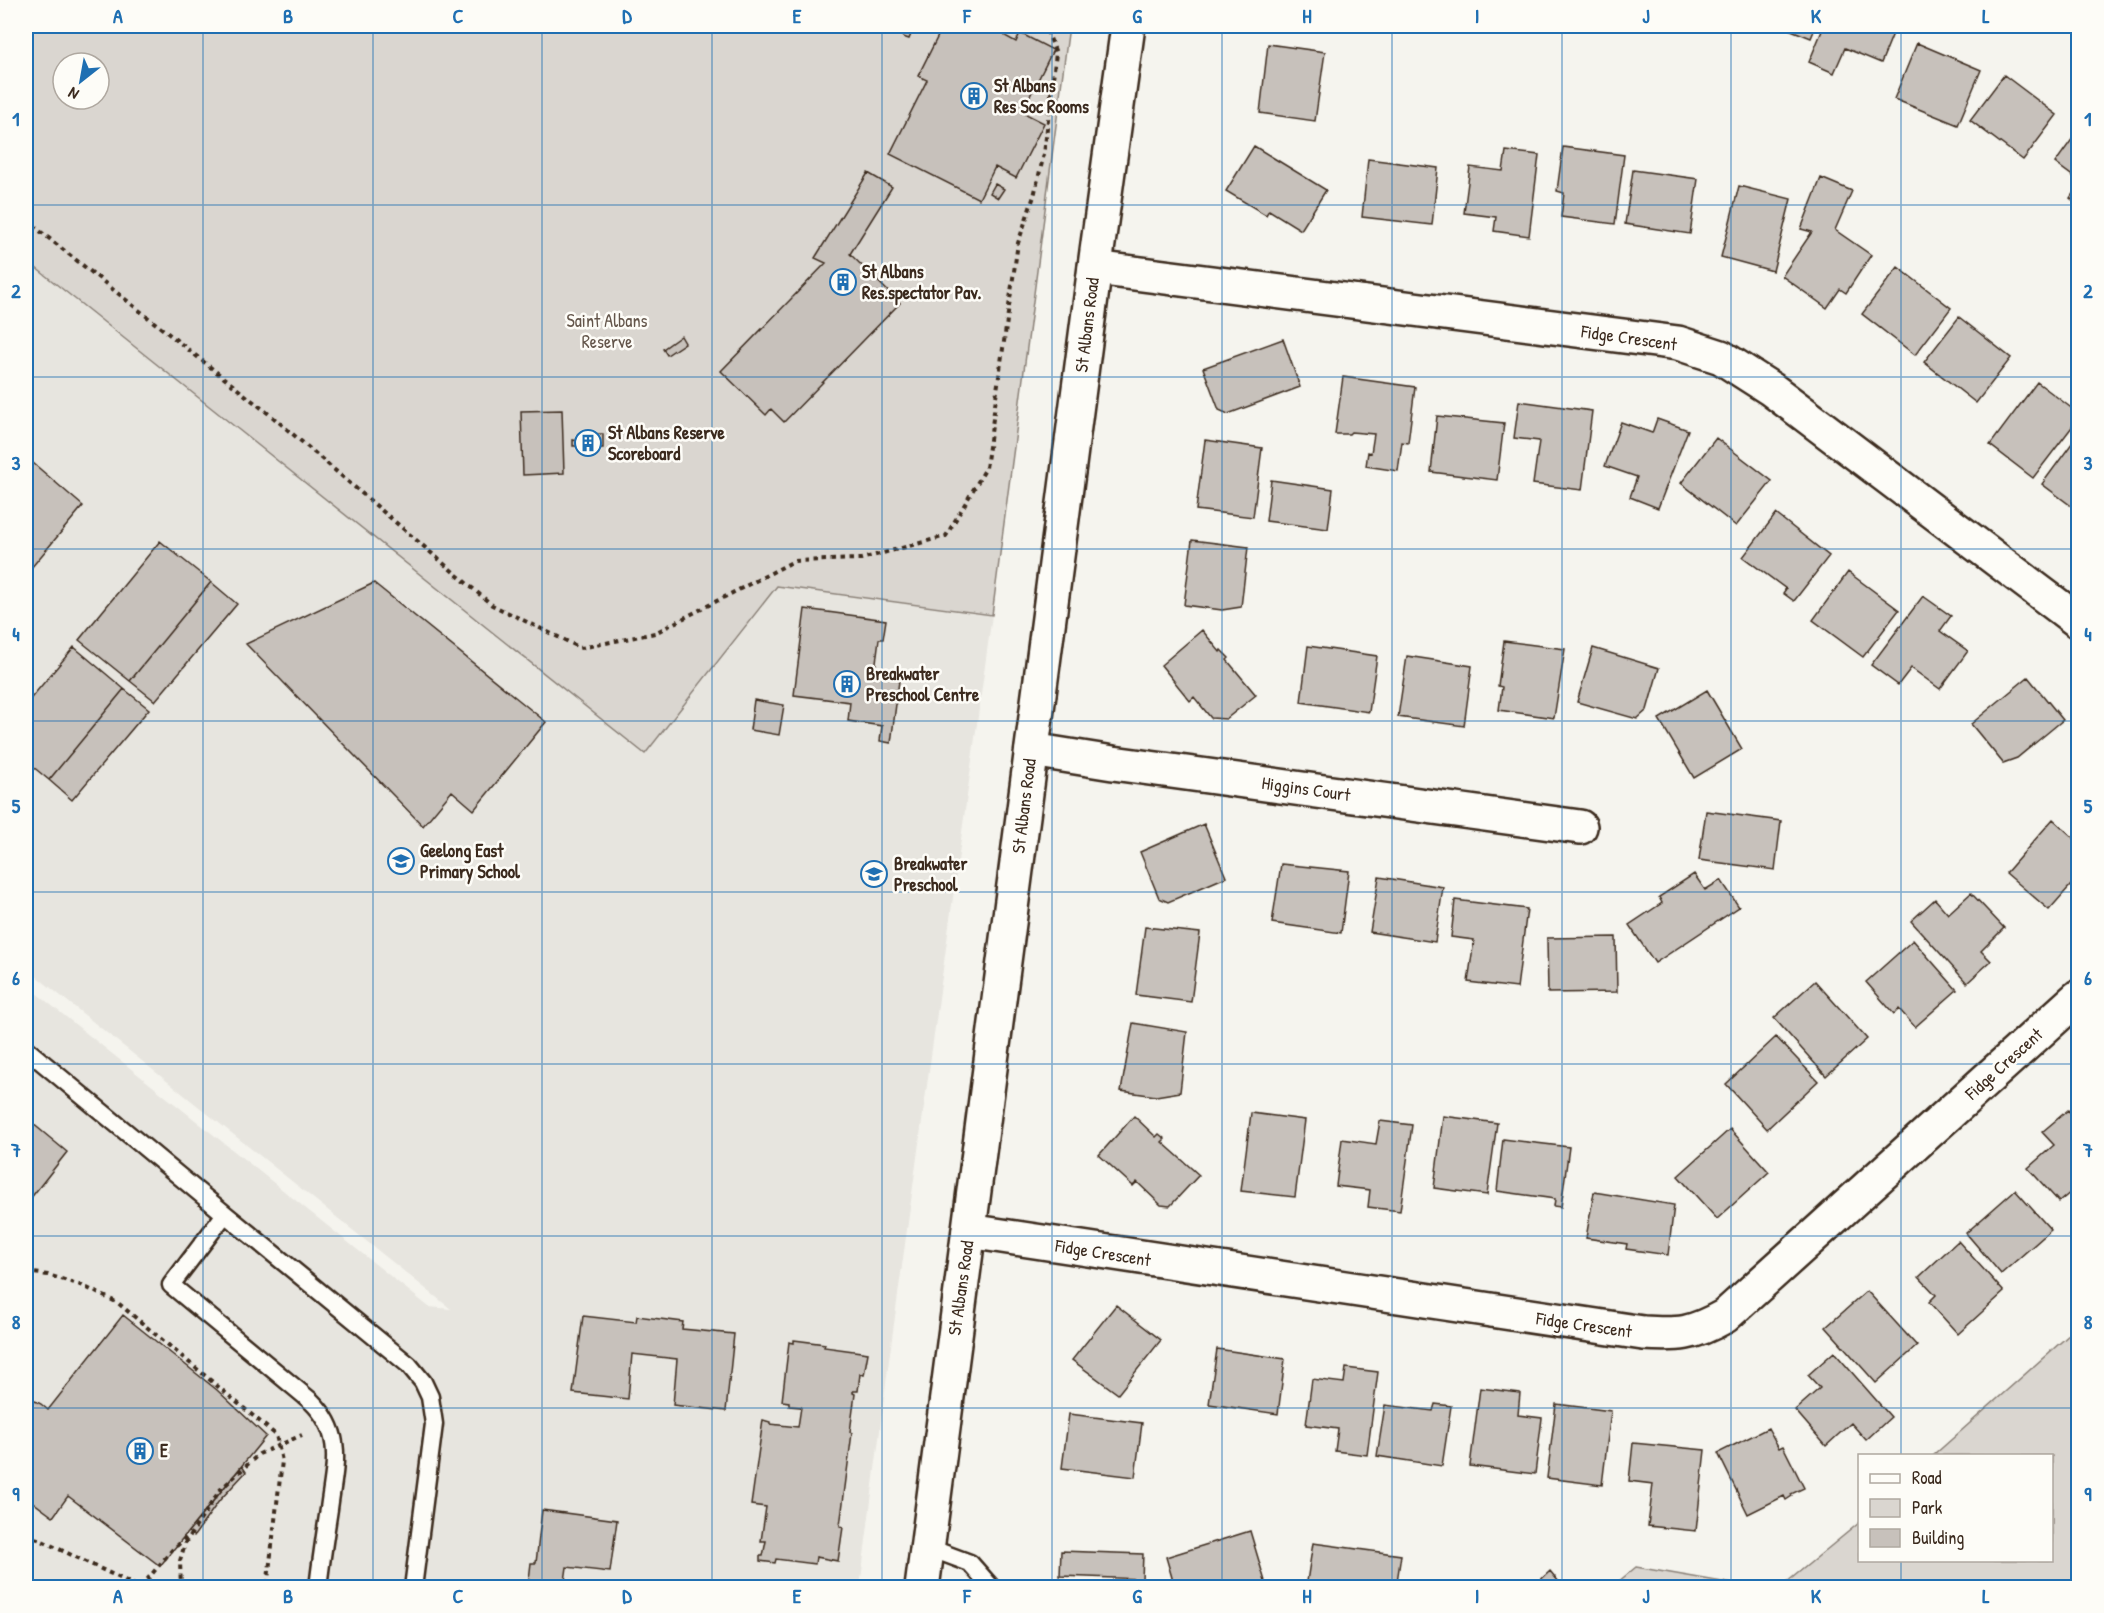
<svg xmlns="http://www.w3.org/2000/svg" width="2104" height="1613" font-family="'Patrick Hand',sans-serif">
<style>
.built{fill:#e7e5df}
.green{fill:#dad6d0;stroke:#8a8077;stroke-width:1.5;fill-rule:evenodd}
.building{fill:#c7c1bb;stroke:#3b2a1e;stroke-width:1.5}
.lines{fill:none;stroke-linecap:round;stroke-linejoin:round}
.service-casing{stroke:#3b2a1e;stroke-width:21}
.minor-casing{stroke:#3b2a1e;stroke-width:38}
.tertiary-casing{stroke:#3b2a1e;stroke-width:38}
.path{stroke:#3b2a1e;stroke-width:4;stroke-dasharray:4.5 4.5;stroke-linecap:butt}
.service{stroke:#fdfcf7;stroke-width:16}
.minor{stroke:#fdfcf7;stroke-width:33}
.tertiary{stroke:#fdfcf7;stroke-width:33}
.grid{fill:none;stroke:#1f6fb2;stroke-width:1.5;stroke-opacity:0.55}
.labels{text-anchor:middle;stroke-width:5;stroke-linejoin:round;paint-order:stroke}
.poi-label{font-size:18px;font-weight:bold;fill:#3b2a1e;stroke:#fdfcf7;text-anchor:start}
.park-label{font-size:18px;fill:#63554a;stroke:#fdfcf7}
.street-label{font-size:18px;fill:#3b2a1e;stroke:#fdfcf7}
.neatline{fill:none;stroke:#1f6fb2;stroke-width:2}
.grid-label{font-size:20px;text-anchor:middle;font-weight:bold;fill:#1f6fb2}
</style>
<rect width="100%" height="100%" fill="#f5f4ee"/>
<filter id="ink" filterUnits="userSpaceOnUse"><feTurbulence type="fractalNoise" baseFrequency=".0167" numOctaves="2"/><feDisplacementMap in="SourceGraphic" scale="12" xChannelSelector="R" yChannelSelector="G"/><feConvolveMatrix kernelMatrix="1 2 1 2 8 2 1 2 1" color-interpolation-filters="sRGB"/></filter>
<g filter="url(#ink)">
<!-- built -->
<path class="built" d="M26 248 645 754 776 586 992 615 889 1360 860 1587H26V985L429 1307 451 1309 26 968Z"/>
<!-- green -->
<path class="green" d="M26 26H1069L992 615 777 586 645 754 26 260ZM63 63H99V99H63Z
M2078 1327V1587H1781L1859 1523 1860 1560H2052V1456L1934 1455Z
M1636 1567 1751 1587H1612Z"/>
<!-- building -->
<path class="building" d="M943 26H1008L1005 36 1016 42 1020 33 1053 50 1022 112 1044 123 1016 178 995 167 979 199 890 154 927 80 918 76Z
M1781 26H1816L1811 38Z
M1824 26H1896L1881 63 1845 48 1834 73 1809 62Z
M905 29 912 32 909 39 903 37Z
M1917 43 1981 70 1958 125 1894 99Z
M1268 44 1325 52 1315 121 1260 113Z
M2004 75 2057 115 2023 160 1970 120Z
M2078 131V180L2055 163Z
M1254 146 1326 190 1301 230 1269 210 1266 215 1226 191Z
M1563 147 1624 155 1615 224 1561 217 1564 193 1557 191Z
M1506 151 1539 155 1529 236 1494 231 1496 217 1464 213 1470 167 1503 171Z
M1368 159 1438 168 1432 225 1362 217Z
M1633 170 1698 179 1690 234 1625 224Z
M868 173 892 187 850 254 900 303 784 422 771 409 766 415 721 371 826 263 815 258Z
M1821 178 1852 191 1835 230 1871 255 1846 293 1840 289 1827 308 1782 276 1812 232 1801 229Z
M995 184 1004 189 998 198 990 193Z
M1739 186 1791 199 1773 271 1721 257Z
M2078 186V205L2070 198Z
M1898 267 1951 308 1915 355 1862 314Z
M1959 317 2011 358 1976 403 1924 362Z
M681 336 685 343 667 355 663 349Z
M1283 339 1300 387 1228 414 1219 410 1203 368Z
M1343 377 1415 387 1408 443 1402 442 1398 471 1366 466 1368 452 1371 453 1374 434 1351 432 1349 434H1335Z
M2037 382 2078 413V419L2033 478 1990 445Z
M1519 401 1592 411 1582 490 1533 484 1539 441 1514 438Z
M562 410 564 473 523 475 521 411Z
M1437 416 1504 423 1497 480 1431 472Z
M1657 419 1688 430 1658 508 1630 497 1637 477 1605 466 1621 422 1652 433Z
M578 434H603V448H578V446H573V440L578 441Z
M2078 435V511L2042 484Z
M1716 438 1772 481 1736 526 1681 483Z
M1205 440 1262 448 1253 517 1196 510Z
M26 457 83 506 26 574Z
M1271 480 1333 489 1328 529 1266 521Z
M1776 514 1829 556 1794 601 1783 593 1786 589 1743 557Z
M1192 540 1248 547 1241 607 1222 610 1184 605Z
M160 541 211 582 130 681 79 640Z
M1848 572 1899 610 1863 657 1813 620Z
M211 582 237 604 155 701 130 681Z
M374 583 546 722 474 810 452 791 423 826 246 644Z
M1923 596 1951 616 1940 631 1968 651 1940 689 1911 668 1898 685 1871 665Z
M805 609 886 620 883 639H879L875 670 900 673 891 743 880 741 882 726 848 721 850 702 794 695Z
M1202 630 1220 652 1221 650 1229 658 1227 660 1256 695 1226 719 1211 718 1194 697 1190 701 1161 665Z
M1504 641 1565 649 1554 718 1499 710 1502 687 1498 686Z
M1308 646 1377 656 1369 712 1301 702Z
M74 647 124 689 49 780 26 761V704Z
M1593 648 1659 668 1647 710 1637 719 1577 702Z
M1407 656 1472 666 1464 726 1398 717Z
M2028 677 2063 720 2017 758 2003 763 1971 724Z
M124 689 149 709 72 800 49 780Z
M1707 690 1742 749 1694 778 1659 719Z
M754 700 784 705 779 735 750 730Z
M1706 811 1781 821 1775 870 1699 860Z
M2053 819 2078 842V877L2049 910 2006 873Z
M1204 824 1226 877 1168 902 1159 898 1140 852Z
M1281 864 1349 871 1341 933 1272 923Z
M1694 874 1705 890 1721 880 1739 907 1655 963 1629 925 1662 903 1659 897Z
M1379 877 1443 887 1435 942 1370 932Z
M1971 893 2004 928 1981 951 1991 961 1967 983 1911 921 1935 899 1948 914Z
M1455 900 1527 909 1517 988 1468 982 1474 940 1451 937Z
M1145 927 1200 933 1191 1002 1136 995Z
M1616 937 1617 992 1548 993 1547 938Z
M1913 940 1957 990 1915 1027 1899 1009 1894 1014 1866 982Z
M1815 981 1867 1039 1826 1076 1774 1018Z
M1133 1023 1187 1032 1180 1092 1156 1096 1121 1091Z
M1776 1037 1818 1081 1767 1129 1726 1084Z
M2068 1110 2078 1122V1186L2059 1202 2028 1168 2054 1145 2042 1132Z
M1251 1113 1305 1120 1295 1197 1241 1191Z
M1134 1116 1156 1137 1159 1134 1165 1139 1162 1142 1199 1175 1170 1206 1161 1205 1137 1182 1133 1186 1099 1155Z
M1443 1116 1497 1123 1487 1195 1434 1188Z
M26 1118 67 1152 26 1204Z
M1380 1121 1412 1125 1400 1211 1368 1207 1370 1190 1336 1186 1342 1139 1376 1144Z
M1730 1129 1769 1172 1717 1219 1678 1176Z
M1503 1139 1569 1147 1561 1207 1554 1206 1555 1199 1497 1191Z
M2015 1190 2051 1230 2001 1274 1966 1233Z
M1594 1192 1674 1205 1668 1255 1626 1249 1627 1244 1586 1238Z
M1958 1241 2004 1292 1958 1334 1929 1302 1936 1295 1919 1277Z
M1867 1291 1917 1346 1876 1383 1826 1327Z
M1116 1305 1161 1340 1118 1394 1072 1360Z
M123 1315 217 1390 266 1436 160 1566 68 1496 53 1517 26 1497V1396L41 1404 48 1410Z
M583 1316 636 1322 637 1316 683 1322 682 1329 734 1334 726 1411 673 1405 677 1359 632 1354 628 1399 573 1393Z
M794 1340 825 1344 824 1347 868 1353 864 1375 860 1374 858 1391H853V1393L855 1394 850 1432 852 1433 840 1526 843 1527 838 1561 816 1557 815 1564 776 1559 775 1563 760 1561V1556H763L766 1541H761L766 1507 751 1505 763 1420 770 1422V1424L798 1427 801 1407 789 1406V1402L782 1401 789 1342 794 1343Z
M1217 1349 1285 1359 1278 1414 1209 1404Z
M1834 1352 1891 1417 1866 1440 1851 1423 1826 1446 1795 1410 1820 1388 1808 1375Z
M1346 1368 1378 1372 1367 1455 1335 1451 1338 1429 1306 1425 1312 1379 1344 1383Z
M1480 1388 1520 1393 1518 1415 1542 1418 1535 1474 1470 1466Z
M1435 1404 1451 1406 1442 1466 1377 1456 1385 1405 1433 1411Z
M1556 1404 1611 1411 1602 1485 1547 1478Z
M1069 1414 1142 1423 1135 1477 1062 1468Z
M1768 1428 1779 1448 1783 1446 1804 1488 1791 1494 1792 1496 1786 1500 1784 1496 1748 1514 1718 1453Z
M1633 1443 1705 1450 1696 1531 1648 1526 1653 1484 1629 1481Z
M242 1466 246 1472 219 1501 194 1536 188 1532Z
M542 1510 617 1520 610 1572 567 1567 564 1588H528L531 1563H536Z
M1250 1531 1267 1588H1175L1166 1557Z
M1313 1543 1401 1555 1396 1588H1306Z
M1061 1551 1143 1554 1142 1579 1060 1576Z
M1550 1571 1564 1588H1532Z
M1070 1583 1154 1586V1588H1070Z"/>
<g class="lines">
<defs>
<path id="service" d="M26 1049 225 1214 171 1285 311 1401C346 1435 334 1468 329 1509 325 1535 321 1561 318 1588
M225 1214 409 1365 423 1382 430 1397 434 1424 413 1588
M927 1547 970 1563 992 1588"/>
<path id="minor" d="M1095 268 1678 343 1721 357 1771 389 2078 621
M1032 750 1113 763 1580 827
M969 1231 1643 1333C1680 1335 1691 1335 1725 1316L2078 997"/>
<path id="tertiary" d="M922 1588 1097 251 1128 26"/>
</defs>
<!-- service casing -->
<use href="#service" class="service-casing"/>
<!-- minor casing -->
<use href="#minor" class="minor-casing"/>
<!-- tertiary casing -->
<use href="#tertiary" class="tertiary-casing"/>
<!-- path -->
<path class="path" d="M26 220 274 418 492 605 581 648 655 633 794 561 861 559 946 536 986 468 1018 243 1034 196 1044 154 1056 53 1045 26
M26 1272 48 1275 81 1285 118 1303 276 1435 282 1461 267 1588
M26 1536 38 1539 141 1588
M141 1587 172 1550 186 1538
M181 1588 180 1561 185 1543 220 1490 259 1454 302 1435"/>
<!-- service -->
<use href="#service" class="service"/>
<!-- minor -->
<use href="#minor" class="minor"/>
<!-- tertiary -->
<use href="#tertiary" class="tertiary"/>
</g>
</g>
<!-- grid -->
<path class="grid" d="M203 26V1588M373 26V1588M542 26V1588M712 26V1588M882 26V1588M1052 26V1588M1222 26V1588M1392 26V1588M1562 26V1588M1731 26V1588M1901 26V1456M26 205H2078M26 377H2078M26 549H2078M26 721H2078M26 892H2078M26 1064H2078M26 1236H2078M26 1408H2078M1901 1560V1588"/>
<!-- icons -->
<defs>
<symbol id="building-ring" viewBox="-11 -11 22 22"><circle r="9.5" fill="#fdfcf7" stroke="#1f6fb2" stroke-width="1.5"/><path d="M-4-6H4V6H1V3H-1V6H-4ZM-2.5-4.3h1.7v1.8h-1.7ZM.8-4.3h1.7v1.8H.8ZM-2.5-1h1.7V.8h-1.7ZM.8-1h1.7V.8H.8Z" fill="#1f6fb2"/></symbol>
<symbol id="school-ring" viewBox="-11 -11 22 22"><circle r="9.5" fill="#fdfcf7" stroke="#1f6fb2" stroke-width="1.5"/><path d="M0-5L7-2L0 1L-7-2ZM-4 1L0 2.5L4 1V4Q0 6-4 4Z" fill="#1f6fb2"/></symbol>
</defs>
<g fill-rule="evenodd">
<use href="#building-ring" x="959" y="81" width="30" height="30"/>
<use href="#building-ring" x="828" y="267" width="30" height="30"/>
<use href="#building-ring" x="573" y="428" width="30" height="30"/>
<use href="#building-ring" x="832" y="669" width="30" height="30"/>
<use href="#school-ring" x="386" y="846" width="30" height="30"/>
<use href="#school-ring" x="859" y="859" width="30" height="30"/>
<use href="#building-ring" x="125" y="1436" width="30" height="30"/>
</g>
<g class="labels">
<!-- poi labels -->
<g class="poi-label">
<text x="994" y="92">St Albans<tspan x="994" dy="21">Res Soc Rooms</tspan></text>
<text x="862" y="278">St Albans<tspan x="862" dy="21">Res.spectator Pav.</tspan></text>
<text x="608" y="439">St Albans Reserve<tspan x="608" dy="21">Scoreboard</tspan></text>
<text x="866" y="680">Breakwater<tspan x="866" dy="21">Preschool Centre</tspan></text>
<text x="420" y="857">Geelong East<tspan x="420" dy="21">Primary School</tspan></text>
<text x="894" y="870">Breakwater<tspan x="894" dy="21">Preschool</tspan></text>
<text x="160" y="1457">E</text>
</g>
<!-- park labels -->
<g class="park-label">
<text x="607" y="327">Saint Albans<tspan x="607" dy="21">Reserve</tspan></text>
</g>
<!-- street labels -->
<g class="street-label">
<text transform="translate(1087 325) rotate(-83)" y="6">St Albans Road</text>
<text transform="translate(1629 338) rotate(8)" y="6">Fidge Crescent</text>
<text transform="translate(1306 789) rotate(8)" y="6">Higgins Court</text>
<text transform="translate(1024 806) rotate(-83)" y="6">St Albans Road</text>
<text transform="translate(2004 1064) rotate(-42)" y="6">Fidge Crescent</text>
<text transform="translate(1103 1253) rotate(9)" y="6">Fidge Crescent</text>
<text transform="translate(961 1288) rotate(-82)" y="6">St Albans Road</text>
<text transform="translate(1584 1325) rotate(8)" y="6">Fidge Crescent</text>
</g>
</g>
<!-- margin -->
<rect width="2104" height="1613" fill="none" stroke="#fdfcf7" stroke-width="66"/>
<!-- legend -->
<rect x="1858" y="1454" width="195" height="108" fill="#fdfcf7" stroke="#afa8a0" stroke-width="1.5"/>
<rect x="1870" y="1474" width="30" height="9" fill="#fdfcf7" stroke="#afa8a0" stroke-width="1.5"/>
<text x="1912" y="1484" font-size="18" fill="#3b2a1e">Road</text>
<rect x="1870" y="1499" width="30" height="18" fill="#dad6d0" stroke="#afa8a0" stroke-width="1.5"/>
<text x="1912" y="1514" font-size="18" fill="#3b2a1e">Park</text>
<rect x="1870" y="1529" width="30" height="18" fill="#c7c1bb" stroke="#afa8a0" stroke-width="1.5"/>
<text x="1912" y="1544" font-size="18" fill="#3b2a1e">Building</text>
<!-- north arrow -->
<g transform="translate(81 81) rotate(211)"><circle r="28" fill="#fdfcf7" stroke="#afa8a0" stroke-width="1.5"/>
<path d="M0-4.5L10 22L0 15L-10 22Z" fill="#1f6fb2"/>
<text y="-9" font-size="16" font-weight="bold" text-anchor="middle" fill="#3b2a1e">N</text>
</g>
<rect x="33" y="33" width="2038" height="1547" class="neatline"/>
<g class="grid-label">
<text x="118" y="23">A</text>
<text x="288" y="23">B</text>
<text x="458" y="23">C</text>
<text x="627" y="23">D</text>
<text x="797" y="23">E</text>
<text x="967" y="23">F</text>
<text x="1137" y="23">G</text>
<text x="1307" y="23">H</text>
<text x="1477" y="23">I</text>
<text x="1646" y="23">J</text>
<text x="1816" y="23">K</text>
<text x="1986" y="23">L</text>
<text x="16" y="126">1</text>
<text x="2088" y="126">1</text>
<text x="16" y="298">2</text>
<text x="2088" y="298">2</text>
<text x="16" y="470">3</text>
<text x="2088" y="470">3</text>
<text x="16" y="641">4</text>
<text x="2088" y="641">4</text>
<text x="16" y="813">5</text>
<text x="2088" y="813">5</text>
<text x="16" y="985">6</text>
<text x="2088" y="985">6</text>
<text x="16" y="1157">7</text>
<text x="2088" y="1157">7</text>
<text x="16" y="1329">8</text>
<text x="2088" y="1329">8</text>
<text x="16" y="1501">9</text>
<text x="2088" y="1501">9</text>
<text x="118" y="1603">A</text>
<text x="288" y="1603">B</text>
<text x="458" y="1603">C</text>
<text x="627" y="1603">D</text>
<text x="797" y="1603">E</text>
<text x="967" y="1603">F</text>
<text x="1137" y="1603">G</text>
<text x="1307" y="1603">H</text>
<text x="1477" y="1603">I</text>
<text x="1646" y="1603">J</text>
<text x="1816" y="1603">K</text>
<text x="1986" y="1603">L</text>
</g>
</svg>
